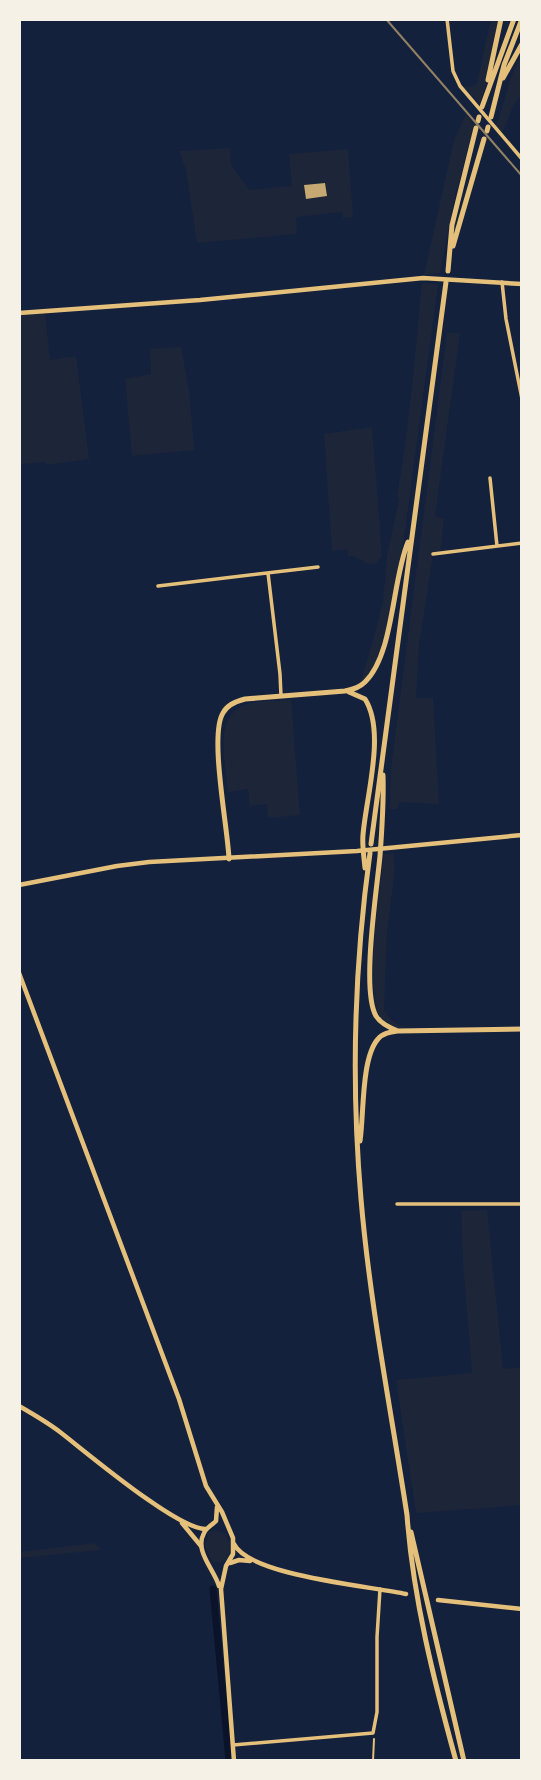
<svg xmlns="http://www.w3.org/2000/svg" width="541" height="1780" font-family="'Noto Sans',sans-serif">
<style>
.green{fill:#1d2539;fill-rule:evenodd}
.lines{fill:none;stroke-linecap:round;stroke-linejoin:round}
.canal{stroke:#0b132b;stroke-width:7}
.building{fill:#c6a872}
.path{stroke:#e5c07b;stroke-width:2}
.minor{stroke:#e5c07b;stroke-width:3.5}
.tertiary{stroke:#e5c07b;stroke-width:4.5}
.secondary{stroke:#e5c07b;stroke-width:4.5}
.trunk{stroke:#e5c07b;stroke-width:5}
.rail{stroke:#918062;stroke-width:2}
</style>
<rect width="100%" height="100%" fill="#14213d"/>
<!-- green -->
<path class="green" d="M491 19H500L494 56 480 104 463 86 470 87 477 83Z
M522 53V95L514 104 502 134 496 127 511 77Z
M466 114 474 125 453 204 440 273 424 275 454 140Z
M230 148 231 165 249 190 292 186 289 154 348 149 353 217 343 218 342 212 296 217 297 234 197 243 186 170 179 151ZM325 183 327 196 306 199 304 185Z
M422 283 438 284 405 531 390 613 381 649 372 671 355 688 361 680 370 651 383 603 387 556 399 500 397 496C410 425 415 354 422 283Z
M45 313 50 360 76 356 89 459 46 465 45 462 19 464V315Z
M447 333H460L435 516 444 519 440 553 433 554 419 645 416 698H433L439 804 399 802 397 809H390L391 768Z
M181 347 189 390 194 450 132 456 125 379 151 374 150 349Z
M372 427 382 556 375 564C362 565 359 555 348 556L347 549 332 551 324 434Z
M291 700 300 815 268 818 267 804 250 806 248 789 228 792C226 764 212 715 247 704 261 700 277 701 291 700Z
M393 853 395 870 387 930 384 1010C391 1022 397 1025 410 1029 399 1029 388 1029 381 1018 364 991 380 888 384 854Z
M487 1210 503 1369 522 1367V1505L416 1513 396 1380 472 1373 463 1262 461 1211Z
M216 1530 225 1534 230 1544 228 1558 221 1563 211 1560 205 1546 209 1532Z
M95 1543 101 1550 19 1558V1552Z"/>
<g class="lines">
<!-- canal -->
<path class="canal" d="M213 1589 229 1761"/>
</g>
<!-- building -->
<path class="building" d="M325 183 327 196 306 199 304 185Z"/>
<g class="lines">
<!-- path -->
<path class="path" d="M373 1761 374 1739"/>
<!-- minor -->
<path class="minor" d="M447 19 453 71 460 86 522 159
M502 282 506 319 522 399
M490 478 497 546
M433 554 522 543
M268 573 280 674 281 696
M158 586 318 567
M397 1204H522
M233 1745 373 1733 377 1712V1637L380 1589"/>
<!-- tertiary -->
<path class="tertiary" d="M19 885 117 866 149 862 357 851 522 835
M19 1406C33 1414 47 1422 60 1432 86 1452 178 1530 206 1529
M182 1523 201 1546
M234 1544C250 1576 370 1586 406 1594
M230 1563 239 1560 250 1561
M438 1600 522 1609"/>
<!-- secondary -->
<path class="secondary" d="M19 313 200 300 423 278 522 284
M19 973 179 1399 206 1486 222 1512 233 1538V1554L226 1566 221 1589 234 1761
M217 1507 216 1521C212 1525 206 1528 204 1533 194 1551 214 1569 219 1586"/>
<!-- trunk -->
<path class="trunk" d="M503 78 522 44
M488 80 501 19
M482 107 514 19
M491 117 504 65 522 19
M478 121 479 117
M487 131 488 127
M453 246 484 139
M448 271 452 225 476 128
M349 692 365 699C386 732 366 797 363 835 362 846 364 857 365 868
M383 775C384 802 382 829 380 856 377 889 361 990 376 1016 381 1024 390 1028 398 1031
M371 844 446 282
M370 853C354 968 351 1083 361 1199 370 1305 391 1410 407 1515 413 1598 434 1681 456 1761
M229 859C228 829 209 735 223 713 227 705 237 701 245 699L345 691C353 689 359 688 365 682 394 654 392 580 408 542
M360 1141C364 1116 361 1058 378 1039 383 1033 391 1032 398 1031L522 1029
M411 1532 464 1761"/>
<!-- rail -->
<path class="rail" d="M386 19 522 176"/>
</g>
<!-- border -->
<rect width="541" height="1780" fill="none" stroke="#f6f1e7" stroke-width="42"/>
</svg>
